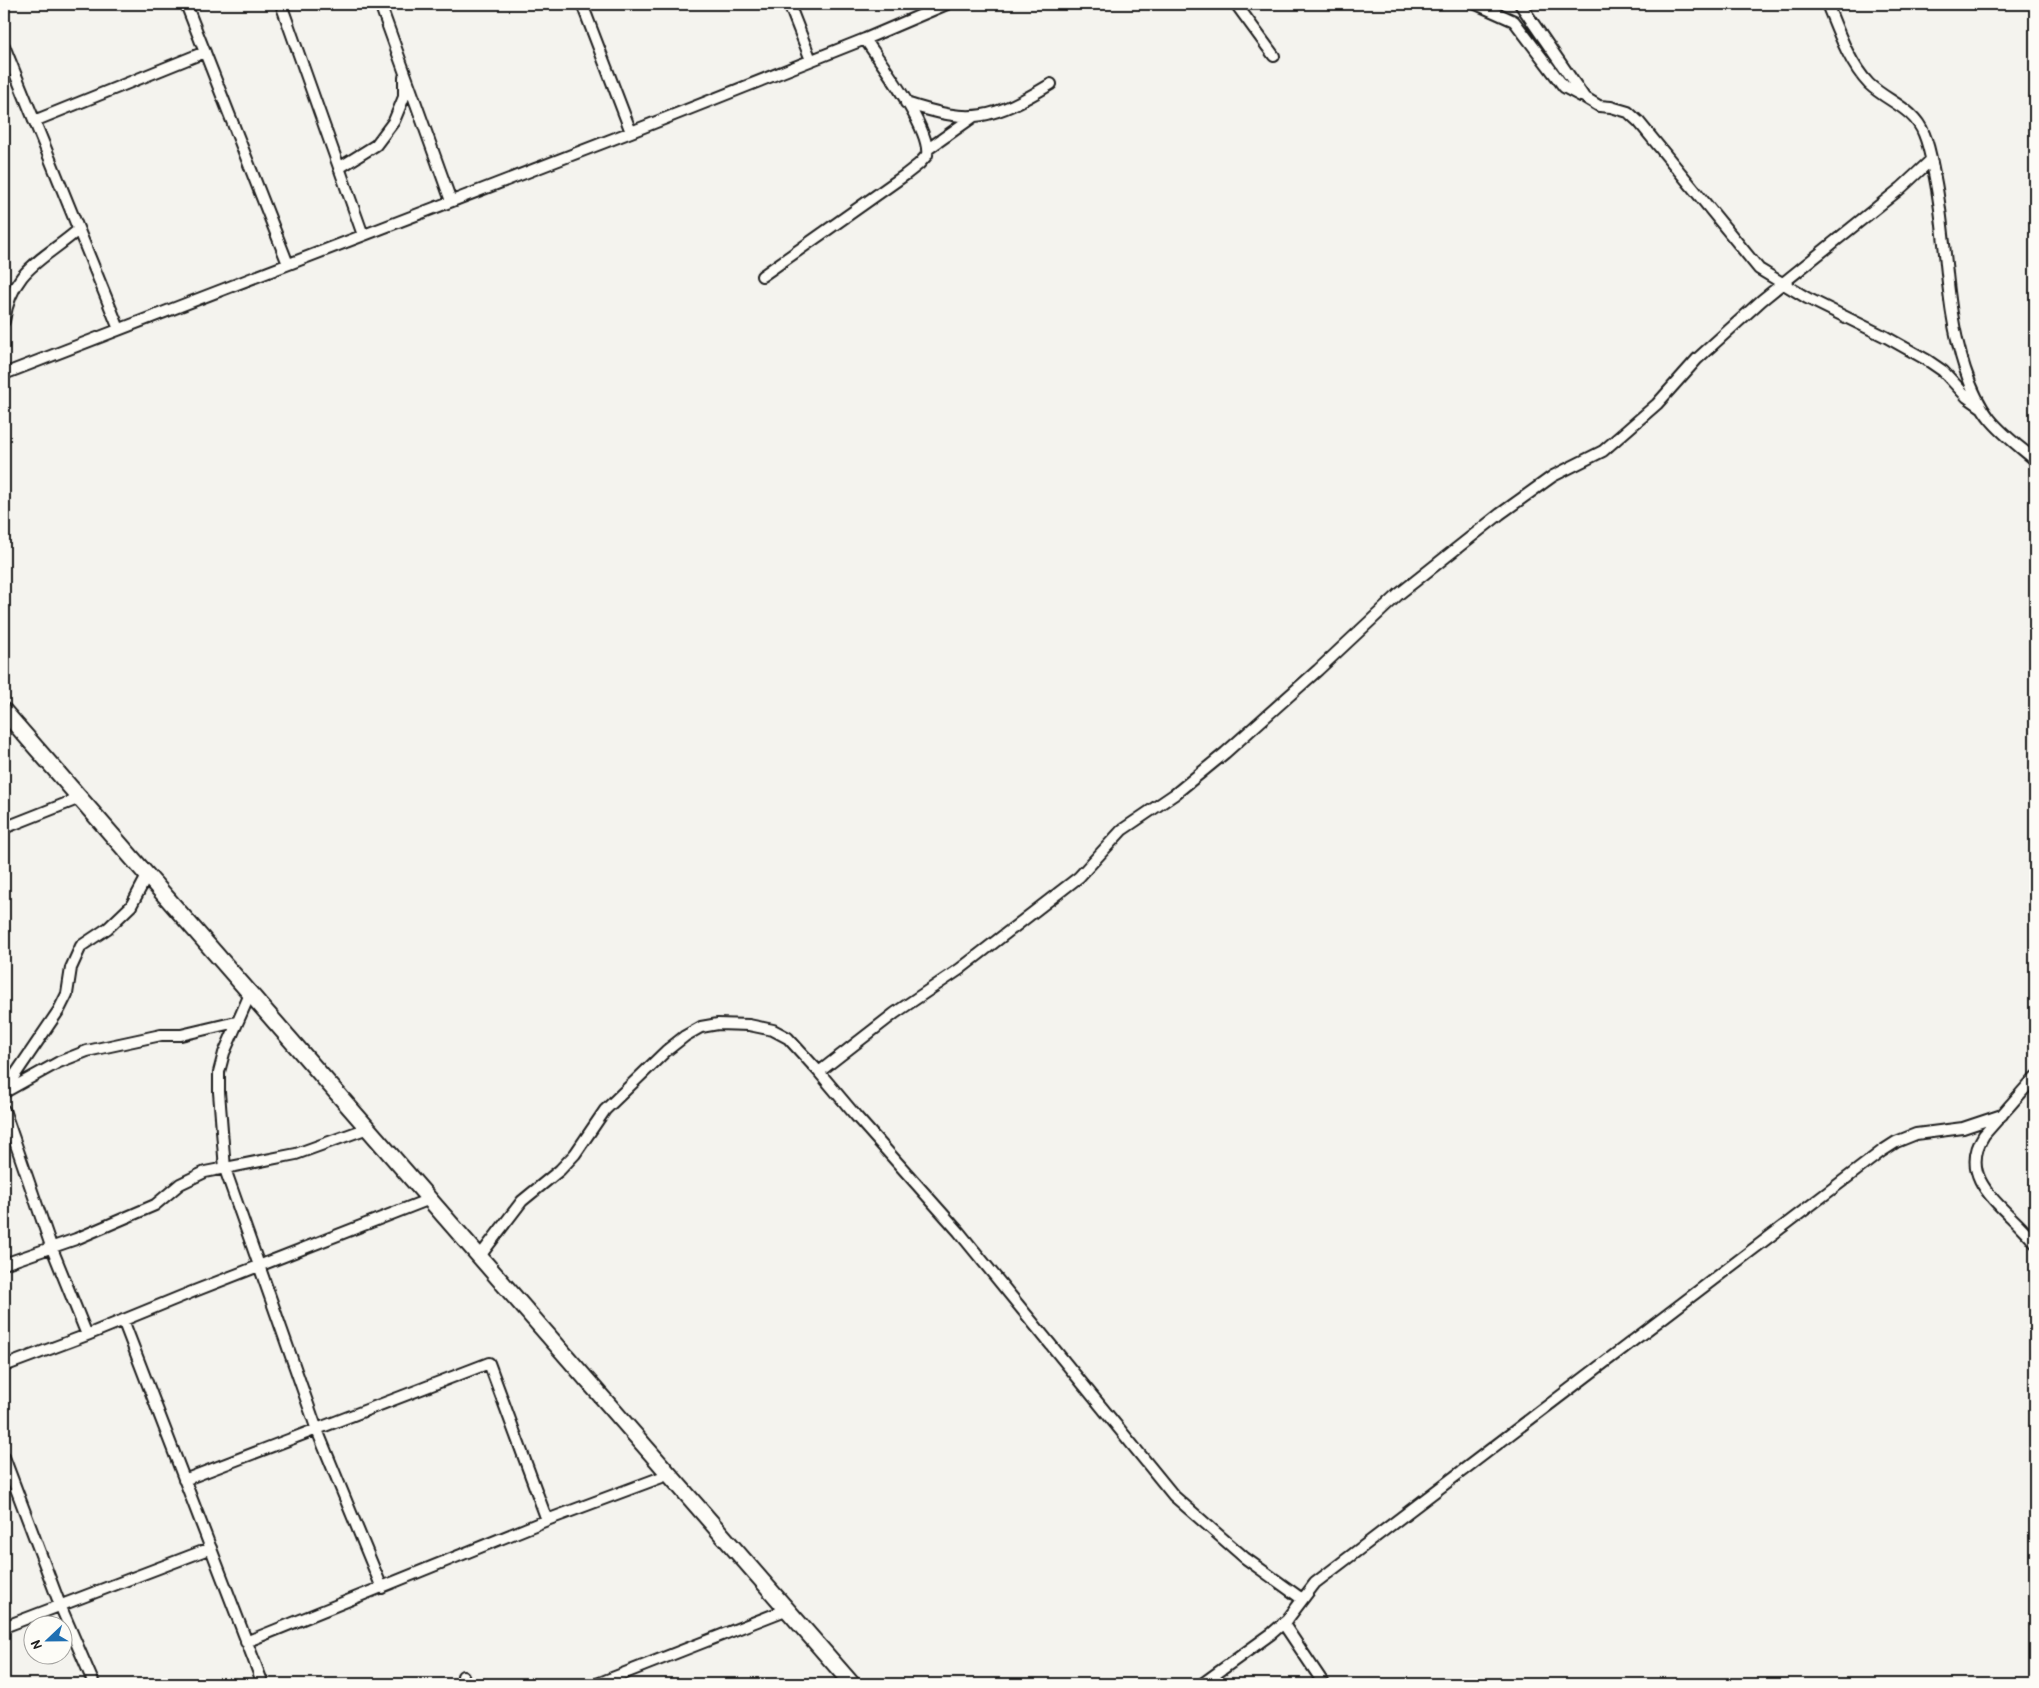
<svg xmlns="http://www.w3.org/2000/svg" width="2039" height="1688" font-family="'Patrick Hand',sans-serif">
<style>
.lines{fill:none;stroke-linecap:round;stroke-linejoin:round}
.street-casing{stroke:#1c1c1c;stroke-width:14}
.secondary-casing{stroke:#1c1c1c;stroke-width:19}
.street{stroke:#fdfcf7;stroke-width:10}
.secondary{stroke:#fdfcf7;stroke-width:15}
</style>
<rect width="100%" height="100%" fill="#f4f3ee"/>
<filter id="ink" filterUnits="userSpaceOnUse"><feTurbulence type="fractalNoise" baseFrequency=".02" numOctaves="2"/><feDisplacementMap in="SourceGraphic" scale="10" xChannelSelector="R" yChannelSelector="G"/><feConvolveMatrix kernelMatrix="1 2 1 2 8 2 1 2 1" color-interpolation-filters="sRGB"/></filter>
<g filter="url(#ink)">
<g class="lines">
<defs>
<path id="street" d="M186 4 288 264
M281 4 363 235
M380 4 451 201
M582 4 631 132
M789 4 811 60
M1236 4 1274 56
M1476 4 1514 21 1564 87 1581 96
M1520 4 1584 97 1599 106 1611 107 1628 112 1639 122 1759 269 1807 298 1886 337 1927 360 1943 371 1967 397 1981 407
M1827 4C1838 31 1849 63 1869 84 1888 102 1914 108 1924 134 1930 148 1932 164 1935 178 1948 243 1944 305 1965 369 1971 387 1978 404 1990 419 2003 435 2020 447 2035 460
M4 46 119 329
M906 103C973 125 991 120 1051 84
M34 121 205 52
M928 149 973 117
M339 168 376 145 394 121 404 97V77
M762 276 905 175 919 164 927 155C931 129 881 63 865 39
M4 321C12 269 42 261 78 230
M4 374 631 132 865 39 947 4
M4 828 80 798
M250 994 224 1053 219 1072V1092L225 1169 317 1430 382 1588
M819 1072 895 1013 960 969 1079 877 1122 830 1175 794 1225 753 1318 670 1399 594 1500 514 1553 476 1603 451 1657 404 1697 359 1762 300 1901 188 1931 160
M2035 1077 1984 1135C1954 1182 2011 1210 2035 1243
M4 1091 59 1010 67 994 71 968 81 946 108 928 131 906 147 876
M5 1092 59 1062 87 1051 161 1035H181L236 1022
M4 1110 51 1246 87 1335
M480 1256 522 1201 560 1170 575 1154 605 1110 666 1051 685 1036 701 1027 718 1024 749 1025 773 1030 788 1038 819 1072 856 1116 959 1232 1174 1496 1245 1558 1302 1599
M4 1264 76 1239 155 1205 180 1184 205 1172 296 1154 368 1128
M123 1320 263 1684
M4 1366 87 1335 192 1292 430 1199
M4 1457 60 1605 94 1684
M184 1480 489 1363 547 1520
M1283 1623 1324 1684
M4 1627 211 1548
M246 1642 547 1520 670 1474
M463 1676 466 1684
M597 1684 788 1609
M1202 1684 1271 1634 1287 1620 1315 1583 1882 1151 1896 1142 1916 1134 1963 1128 2002 1115"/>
<path id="secondary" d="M4 711 852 1684"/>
</defs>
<!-- street casing -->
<use href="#street" class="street-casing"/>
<!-- secondary casing -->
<use href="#secondary" class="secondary-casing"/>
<!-- street -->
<use href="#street" class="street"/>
<!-- secondary -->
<use href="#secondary" class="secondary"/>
</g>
</g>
<!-- margin -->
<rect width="2039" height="1688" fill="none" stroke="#fdfcf7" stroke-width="20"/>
<rect x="10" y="10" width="2019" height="1668" fill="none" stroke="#1c1c1c" stroke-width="2" filter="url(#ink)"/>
<!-- north arrow -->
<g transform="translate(48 1640) rotate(248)"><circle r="24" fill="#fdfcf7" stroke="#a3a29f"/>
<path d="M0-4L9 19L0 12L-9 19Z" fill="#1f6fb2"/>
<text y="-8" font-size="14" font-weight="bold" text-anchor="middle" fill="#1c1c1c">N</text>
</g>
</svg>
